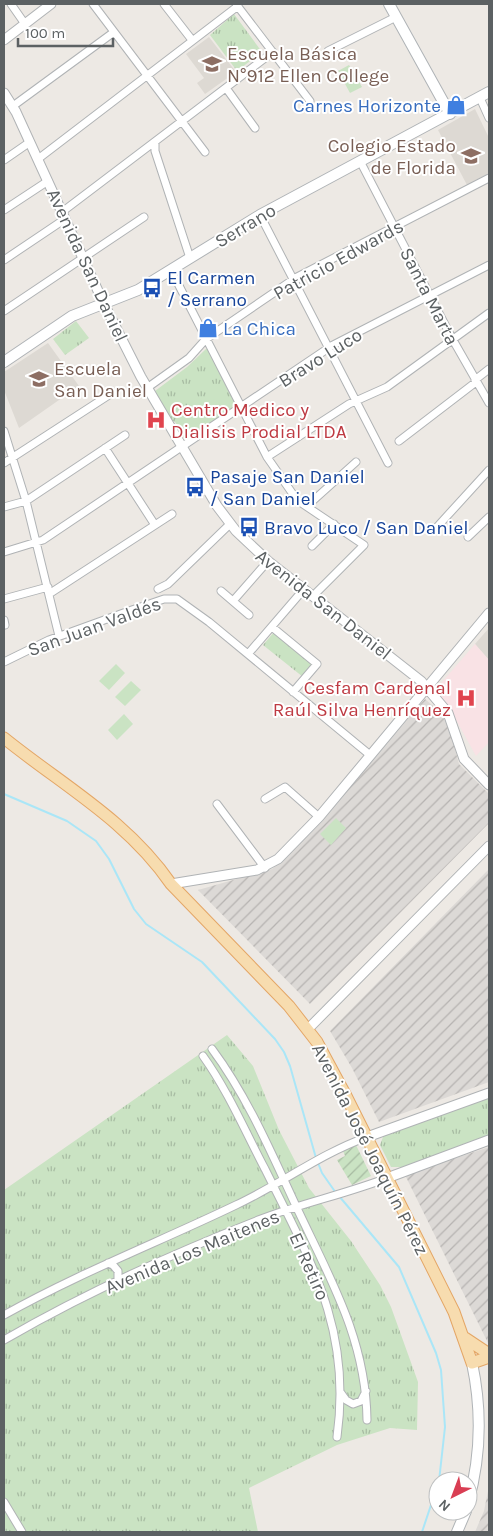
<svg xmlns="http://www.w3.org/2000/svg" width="493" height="1536" font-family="Karla,sans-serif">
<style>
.industrial{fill:url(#industrial-furrows)}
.education{fill:#ddd9d3}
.medical{fill:#f9e2e5}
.grass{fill:url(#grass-tufts)}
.garden{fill:url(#garden-furrows)}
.pitch{fill:#cae3c3}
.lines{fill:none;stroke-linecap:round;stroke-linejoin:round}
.stream{stroke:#aae6f7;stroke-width:2}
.minor-casing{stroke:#b0b3b5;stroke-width:9}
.tertiary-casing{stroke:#b0b3b5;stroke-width:11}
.secondary-casing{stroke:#afb3b6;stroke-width:12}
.primary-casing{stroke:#e4a666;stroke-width:13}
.minor{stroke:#fff;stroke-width:7}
.tertiary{stroke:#fff;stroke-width:9}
.secondary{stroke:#fff;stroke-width:10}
.primary{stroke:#f7dcaf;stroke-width:11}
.labels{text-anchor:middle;stroke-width:4;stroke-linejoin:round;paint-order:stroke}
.education-label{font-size:19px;fill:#785e54;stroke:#fff;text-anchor:start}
.shop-label{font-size:19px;fill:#366cbe;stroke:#fff;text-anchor:end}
.street-label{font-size:19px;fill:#5c6163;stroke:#fff}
.transit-label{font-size:19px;fill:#164399;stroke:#fff;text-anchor:start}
.health-label{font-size:19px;fill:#be3a42;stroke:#fff;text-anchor:start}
</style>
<defs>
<pattern id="industrial-furrows" width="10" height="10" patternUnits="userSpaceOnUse" patternTransform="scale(1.25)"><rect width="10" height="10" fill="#dcd9d6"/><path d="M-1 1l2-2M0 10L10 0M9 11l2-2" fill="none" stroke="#b6b3b1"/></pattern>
<pattern id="grass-tufts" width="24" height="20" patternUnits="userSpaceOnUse" patternTransform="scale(1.25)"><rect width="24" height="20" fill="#cae3c3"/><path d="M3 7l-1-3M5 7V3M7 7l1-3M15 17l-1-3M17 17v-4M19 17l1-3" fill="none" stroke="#a7bba2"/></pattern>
<pattern id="garden-furrows" width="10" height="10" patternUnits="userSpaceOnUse" patternTransform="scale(1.25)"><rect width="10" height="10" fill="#cae3c3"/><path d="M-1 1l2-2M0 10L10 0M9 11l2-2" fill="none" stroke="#a7bba2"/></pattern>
</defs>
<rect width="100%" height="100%" fill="#ede9e4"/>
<!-- industrial -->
<path class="industrial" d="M425 699 441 713 450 731 459 764 489 794V823L310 1004 198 890 272 869 294 850 333 807Z
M489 869V1082L379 1122 352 1068 330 1031Z
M489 1147V1345L405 1175Z
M489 1486V1532H475L484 1511Z"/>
<!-- education -->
<path class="education" d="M209 37 236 72 205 94 197 83 204 78 186 54Z
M475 109 489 138V173L467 185 438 130Z
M48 343 79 386 19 428 4 390V372Z
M489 628V660L475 644Z"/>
<!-- medical -->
<path class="medical" d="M475 644 489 660V742L476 756 449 707 436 689Z"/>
<!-- grass -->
<path class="grass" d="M234 14 262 52 237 71 210 35Z
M76 321 89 338 65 355 53 339Z
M206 349H208L237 406 184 439 179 435 182 432 175 422 170 420 155 391 187 367Z
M275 631 314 664 303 677 263 645Z
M227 1035 253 1066 279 1130 309 1188 351 1241 380 1285 391 1307 418 1382 417 1430 390 1428 337 1445 249 1488 258 1532H4V1190Z
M489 1096V1136L404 1167H391L380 1145 383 1137 389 1133Z"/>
<!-- garden -->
<path class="garden" d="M356 1145 371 1176 352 1185 337 1160 345 1156 343 1151Z"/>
<!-- pitch -->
<path class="pitch" d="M349 65 362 87 350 93 338 71Z
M215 399 223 410 199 425 191 414Z
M116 664 125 673 109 690 99 681Z
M131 681 141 690 125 706 115 697Z
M124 714 133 724 117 740 108 730Z
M336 818 346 828 331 845 320 834Z"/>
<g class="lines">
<!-- stream -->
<path class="stream" d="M4 794 67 821 96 841 109 859 134 909 146 924 202 962 275 1039 284 1052 290 1066 316 1158
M318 1163 322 1173 336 1193
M339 1196 399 1267 436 1353 441 1370 445 1427 439 1481
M422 1532 438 1484"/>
<defs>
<path id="minor" d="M11 4 25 24
M93 4 205 152
M164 4 192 40
M236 4 310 101
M328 51 396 17
M226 88 255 128
M480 98 489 118
M13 106 114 32
M155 144V151L190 258
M38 159 238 6
M4 160 30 142
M360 161 453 340 489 403
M4 210 48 181
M62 212 273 52
M260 215 388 463
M4 260 65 219
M171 270 267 457 297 500 364 545 313 596
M4 311 144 217
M475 380 489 369
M147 388 189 358 206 339 297 277 489 178
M4 431 26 501 59 636
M399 441 476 382
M105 448 155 525
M267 457 349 404 387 387 489 313
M4 463 112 393
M307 506 356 462
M4 507 26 501 125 435
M437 527 489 470
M468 537 489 517
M312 546 334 524
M4 552 43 540 333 345 489 265
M158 589 168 584 230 524
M221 591 249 615
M49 594 172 514
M4 599 48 587
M233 601 268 561
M4 620 5 625
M272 627 317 664 293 692
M248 654 304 589
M4 662 49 640 129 611 164 599H177L209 622 370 755
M265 799 285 787 319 817
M217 804 265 868
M212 1049C247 1096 271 1152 296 1206 329 1277 366 1338 367 1420
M203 1056C228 1091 245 1131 265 1169 311 1262 352 1329 337 1437
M108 1263 113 1265 118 1271V1279L115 1284
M4 1315C79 1273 159 1242 236 1205 281 1184 320 1154 367 1137
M4 1340C85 1293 174 1253 261 1219 302 1203 346 1194 387 1178
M341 1393 346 1400 353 1404 361 1401 366 1391
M4 1502 22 1532"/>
<path id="tertiary" d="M4 40 51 4
M4 93 16 112 104 304 141 377 217 506 236 531 268 561 421 681 448 713 464 759 489 785
M171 884 257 870 278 859 319 817 489 613
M308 1029 489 846
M367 1137 489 1093
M387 1178 489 1140"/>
<path id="secondary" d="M389 4 450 114
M4 362 72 316 138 290 260 215 489 92
M468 1503C481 1457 482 1410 472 1363
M457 1532 466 1511"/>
<path id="primary" d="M4 738C62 785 127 820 171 884L289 1006 317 1042 345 1094 454 1312 472 1363 489 1357
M465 1338 489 1354"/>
</defs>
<!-- minor casing -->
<use href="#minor" class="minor-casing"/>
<!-- tertiary casing -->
<use href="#tertiary" class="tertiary-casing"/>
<!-- secondary casing -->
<use href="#secondary" class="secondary-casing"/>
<!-- primary casing -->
<use href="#primary" class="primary-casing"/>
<!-- minor -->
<use href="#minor" class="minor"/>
<!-- tertiary -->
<use href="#tertiary" class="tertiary"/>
<!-- secondary -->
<use href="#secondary" class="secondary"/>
<!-- primary -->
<use href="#primary" class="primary"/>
</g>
<!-- icons -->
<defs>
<symbol id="school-bare" viewBox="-9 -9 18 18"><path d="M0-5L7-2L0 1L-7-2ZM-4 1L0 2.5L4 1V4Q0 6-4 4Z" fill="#8d6e63" stroke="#fff" stroke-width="2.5" paint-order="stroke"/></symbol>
<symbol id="shop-bare" viewBox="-9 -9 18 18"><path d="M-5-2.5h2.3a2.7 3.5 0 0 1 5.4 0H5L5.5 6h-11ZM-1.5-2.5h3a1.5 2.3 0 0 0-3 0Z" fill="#3f7fe0" stroke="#fff" stroke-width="2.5" paint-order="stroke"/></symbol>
<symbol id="bus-bare" viewBox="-9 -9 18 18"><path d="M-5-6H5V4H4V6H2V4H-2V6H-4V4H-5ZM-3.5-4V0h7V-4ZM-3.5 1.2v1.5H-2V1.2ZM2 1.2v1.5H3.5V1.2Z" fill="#1a4fb4" stroke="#fff" stroke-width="2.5" paint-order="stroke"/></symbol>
<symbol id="hospital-bare" viewBox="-9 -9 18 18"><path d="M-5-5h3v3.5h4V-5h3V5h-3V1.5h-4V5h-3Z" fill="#e0444e" stroke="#fff" stroke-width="2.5" paint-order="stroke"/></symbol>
</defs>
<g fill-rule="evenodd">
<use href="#school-bare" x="198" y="50" width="28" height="28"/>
<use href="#shop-bare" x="442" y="91" width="28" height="28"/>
<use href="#school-bare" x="457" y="142" width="28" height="28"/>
<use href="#bus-bare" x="138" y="274" width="28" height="28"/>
<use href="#shop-bare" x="194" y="314" width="28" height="28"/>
<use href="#school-bare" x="25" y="365" width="28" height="28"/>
<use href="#hospital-bare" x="142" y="406" width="28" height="28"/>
<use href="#bus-bare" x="181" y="473" width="28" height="28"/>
<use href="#bus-bare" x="235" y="513" width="28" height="28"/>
<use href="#hospital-bare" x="452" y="684" width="28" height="28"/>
</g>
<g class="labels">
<!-- education labels -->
<g class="education-label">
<text x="227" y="60">Escuela Básica<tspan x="227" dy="22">N°912 Ellen College</tspan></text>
<text x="456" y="152" text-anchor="end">Colegio Estado<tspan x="456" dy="22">de Florida</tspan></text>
<text x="54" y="375">Escuela<tspan x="54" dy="22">San Daniel</tspan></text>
</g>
<!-- shop labels -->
<g class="shop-label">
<text x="441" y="112">Carnes Horizonte</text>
<text x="223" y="335" text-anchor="start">La Chica</text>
</g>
<!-- street labels -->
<g class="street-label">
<text transform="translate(245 225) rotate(-31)" y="7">Serrano</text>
<text transform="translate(338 259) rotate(-29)" y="7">Patricio Edwards</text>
<text transform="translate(88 265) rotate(65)" y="7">Avenida San Daniel</text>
<text transform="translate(430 296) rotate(63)" y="7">Santa Marta</text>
<text transform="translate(320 357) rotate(-32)" y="7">Bravo Luco</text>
<text transform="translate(324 604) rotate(38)" y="7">Avenida San Daniel</text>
<text transform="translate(94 626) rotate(-20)" y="7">San Juan Valdés</text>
<text transform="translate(371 1149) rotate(63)" y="7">Avenida José Joaquín Pérez</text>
<text transform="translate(192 1251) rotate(-23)" y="7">Avenida Los Maitenes</text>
<text transform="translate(310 1266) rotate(66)" y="7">El Retiro</text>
</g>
<!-- transit labels -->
<g class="transit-label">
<text x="167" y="284">El Carmen<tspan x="167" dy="22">/ Serrano</tspan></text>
<text x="210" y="483">Pasaje San Daniel<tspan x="210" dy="22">/ San Daniel</tspan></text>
<text x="264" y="534">Bravo Luco / San Daniel</text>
</g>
<!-- health labels -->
<g class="health-label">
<text x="171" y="416">Centro Medico y<tspan x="171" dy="22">Dialisis Prodial LTDA</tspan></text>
<text x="451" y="694" text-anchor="end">Cesfam Cardenal<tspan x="451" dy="22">Raúl Silva Henríquez</tspan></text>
</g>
</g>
<!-- border -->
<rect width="493" height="1536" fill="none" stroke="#5c6163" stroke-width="10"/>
<!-- north arrow -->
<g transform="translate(453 1496) rotate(222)"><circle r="24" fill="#ffffff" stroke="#bec0c1"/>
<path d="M0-4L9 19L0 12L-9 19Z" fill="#d93e53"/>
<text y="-8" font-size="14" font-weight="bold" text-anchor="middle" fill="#5c6163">N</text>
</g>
<!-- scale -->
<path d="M18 38v8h95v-8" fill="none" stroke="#5c6163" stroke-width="2.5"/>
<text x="25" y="38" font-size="15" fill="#5c6163" stroke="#ffffff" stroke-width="4" paint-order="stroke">100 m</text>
</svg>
